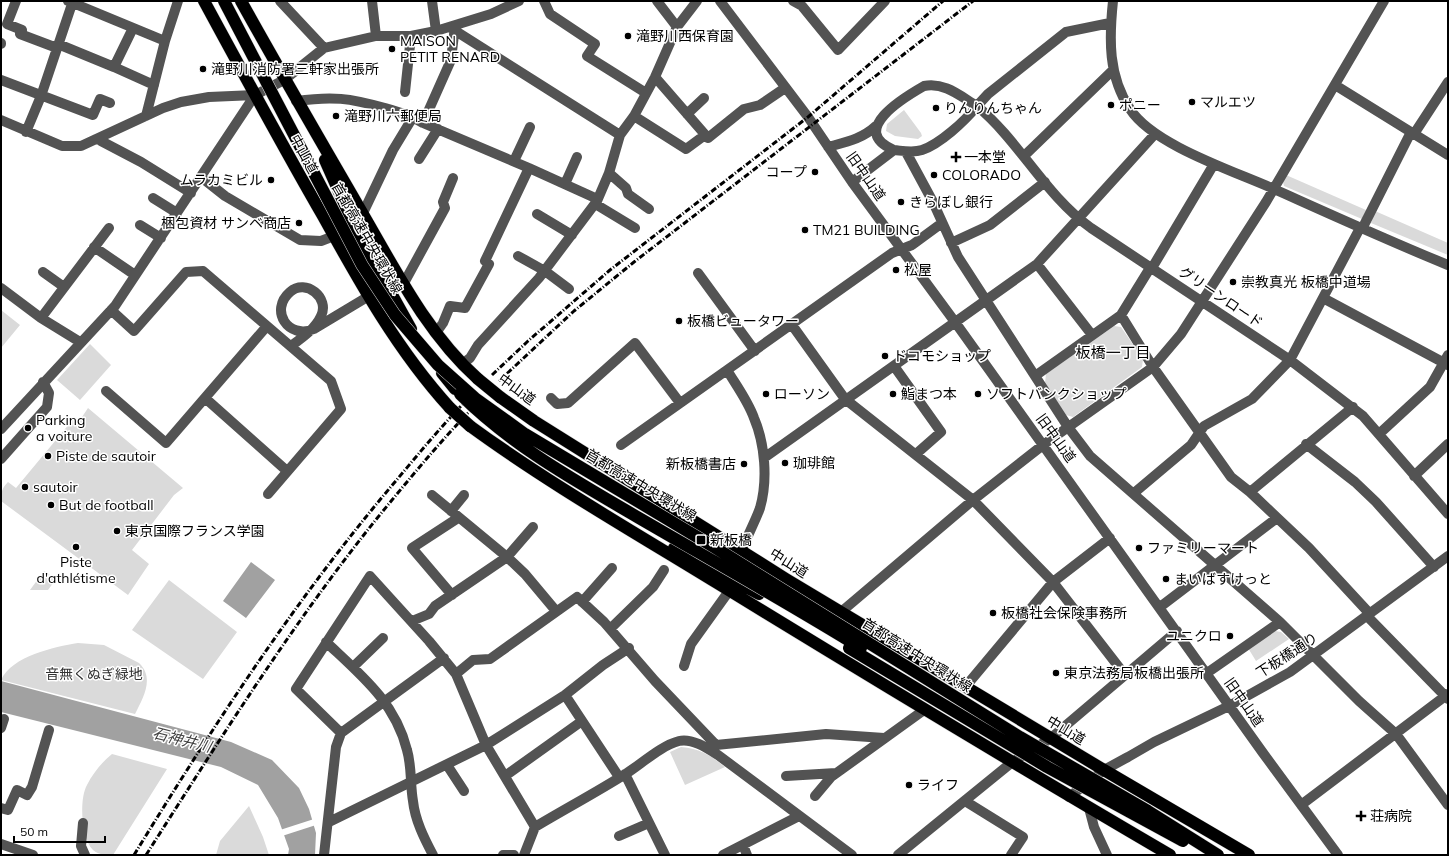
<svg xmlns="http://www.w3.org/2000/svg" width="1449" height="856" font-family="Mulish,'Noto Sans JP',sans-serif">
<style>
.green{fill:#dadada}
.water{fill:#a1a1a1}
.pier{fill:#fff}
.lines{fill:none;stroke-linecap:round;stroke-linejoin:round}
.highway-casing{stroke:#dbdbdb;stroke-width:13}
.minor{stroke:#535353;stroke-width:10}
.highway{stroke:#000;stroke-width:12}
.rail{stroke:#000;stroke-width:3;stroke-dasharray:6 2 1 2;stroke-linecap:butt}
.highway-bridge-casing{stroke:#dbdbdb;stroke-width:13;stroke-linecap:butt}
.highway-bridge{stroke:#000;stroke-width:12}
.poi-dot{fill:#000;stroke:#fff;stroke-width:1.5}
.labels{text-anchor:middle;stroke-width:3;stroke-linejoin:round;paint-order:stroke}
.poi-label{font-size:14px;fill:#000;stroke:#fff;text-anchor:start}
.street-label{font-size:14px;fill:#000;stroke:#fff}
.park-label{font-size:14px;fill:#313131;stroke:#fff}
.neighbourhood-label{font-size:15px;fill:#000;stroke:#fff}
.water-label{font-size:15px;font-style:italic;fill:#424242;stroke:#fff}
</style>
<rect width="100%" height="100%" fill="#fff"/>
<!-- green -->
<path class="green" d="M904 110 921 133 922 136 918 139 895 136 886 131 887 124Z
M1286 175 1366 210 1362 219 1284 186 1283 182Z
M1375 211 1448 243V255L1371 223Z
M1 310 20 325 1 348Z
M1114 326 1121 327 1143 359 1142 367 1073 417 1066 415 1045 383 1046 374Z
M90 344 111 365 80 400 57 380Z
M88 408 183 488 174 495 132 550 149 564 128 595 1 501C1 492 2 488 8 482L16 488 75 417 80 420Z
M44 571 56 579 48 590H30Z
M169 580 237 632 203 679 132 630Z
M1275 631 1281 632 1289 639 1256 661 1248 648Z
M78 643 104 645 139 663C155 678 143 698 135 714L1 680C12 656 54 647 78 643Z
M681 747C701 749 710 755 725 767L685 785 670 752Z
M112 754 167 769 113 855C106 855 99 855 93 850 81 838 79 799 87 785 93 773 102 762 112 754Z
M249 806 263 837 269 855H216L220 841Z"/>
<!-- water -->
<path class="water" d="M251 562 275 580 246 618 223 601Z
M1 681 231 742 272 760 299 788 309 809 316 833 315 855H288L289 849 278 818 258 785 221 767 1 712Z"/>
<!-- pier -->
<path class="pier" d="M314 819 316 825 282 836 280 830Z"/>
<g class="lines">
<defs>
<path id="highway" d="M204 1C243 73 282 145 323 216 360 283 398 351 450 408
M241 1C281 73 323 145 364 216 397 273 428 334 478 379
M325 160 356 230 411 329
M442 373 455 389
M500 397 534 421 786 579 1104 770 1249 855
M470 426C548 483 634 532 717 583 867 675 1018 766 1170 855
M674 548 759 594"/>
</defs>
<!-- highway casing -->
<use href="#highway" class="highway-casing"/>
<!-- minor -->
<path class="minor" d="M16 1 7 24 22 30 20 34 57 48
M68 1 165 41
M280 1 324 48
M372 1 376 36
M432 1 436 31
M544 1 550 14 595 44 587 56 646 93
M657 1 677 27
M720 1 808 117 852 182 955 322 1263 753 1338 855
M793 1 802 6 838 50 885 1
M1113 1C1109 39 1108 76 1130 109 1153 145 1234 171 1274 189 1332 215 1389 241 1448 265
M1110 23 1066 32 988 94 977 106C1020 142 1045 195 1091 228L1290 360 1363 416 1448 514
M454 30 620 135
M1 44V43
M58 44 114 67 133 28
M114 67 154 85
M655 77 708 138 744 109 760 105 785 88
M1 80 93 115 100 99 110 103
M1335 85 1448 155
M405 92 411 36
M296 101C333 96 349 98 385 108 398 112 411 115 423 123L529 168 593 197 597 201V205L635 228
M687 114 704 98
M146 116 165 41 178 1
M634 116 686 149 705 135
M1 120 62 146H81L163 108 181 102 209 97 255 95 284 80 324 48 376 36H411L436 31 491 14 519 1
M423 123 451 60 455 26
M26 132 41 96 73 1
M1414 134 1448 82
M99 139 101 141 141 162 191 193
M828 147C846 142 862 139 876 126
M906 152 933 202 958 257 1068 427 1090 456 1280 622 1359 701 1396 734 1448 805
M1024 156 1113 70
M419 159 438 129
M514 161 530 127
M609 173 626 188 628 194 649 209
M201 177 225 196 300 240 321 241 334 236
M852 182 894 150C904 151 913 153 922 150 940 144 965 121 977 106 960 96 945 82 924 86 903 98 848 131 894 150
M565 184 577 157
M153 198 177 213
M363 213 393 150 413 117
M537 214 572 235
M140 225 161 238
M1362 229 1411 132
M951 243 990 225 1045 182
M94 247 135 275
M518 256 545 271 569 289
M1037 264 1092 335
M1152 268 1214 164
M43 272 64 287
M698 273 755 351
M404 283 445 208 443 202 453 178
M1 288 41 318 80 342
M1323 298 1448 365
M111 310 134 331 186 272 203 271 331 381 341 409 268 494
M1121 315 1153 367 1231 477 1250 492 1309 548 1370 614
M41 318 109 228
M792 325 845 399 973 500 1053 582 1125 675
M436 333 443 323 450 306 465 308 489 264 485 261 529 168
M291 346C302 338 315 329 321 316 330 298 306 278 290 292 269 310 288 340 314 329L369 296
M462 364 470 358 478 345 539 278 597 201 609 173 620 135 634 116 655 77 677 27 697 1
M894 366 941 432 916 454
M1035 376 1121 315 1150 268
M106 391 166 443 267 326
M205 398 287 471
M551 398 557 404 568 403 635 343 680 403
M1 429 115 306 255 95
M1379 434 1430 387 1448 355
M1306 444 1355 482 1376 502 1434 567
M621 445 727 370
M764 458 1037 264 1155 134
M1 459 47 407 49 393 43 382
M1414 476 1448 444
M1250 492 1353 407
M1134 493 1191 445 1204 426 1252 399 1290 360 1360 228
M432 495 507 557 533 527
M451 511 464 495
M739 558C744 541 754 525 760 508 768 480 765 444 754 418 748 401 736 385 727 370L892 253 912 245 942 223
M452 595 412 548 458 518
M582 602 612 568
M1160 607 1277 518
M841 612 973 500 1043 445 1153 367 1181 334 1266 202 1384 1
M1367 616 1448 699
M412 621 429 614 435 606 507 557 525 574 556 611
M610 629 653 587 664 570
M326 642C361 675 395 702 407 750 412 767 410 784 413 801 415 820 424 838 433 855
M684 666 691 644 729 591 732 583
M353 667 383 638
M1207 673 1280 622
M456 674 473 660 490 659 577 597 604 622 655 681 716 745
M966 686 1053 582 1110 538
M565 695 619 777
M1 728 4 719
M341 733 296 689 370 576 429 641 456 674 486 745 535 827 524 855
M710 748 716 745 826 734 884 738
M447 765 464 791
M625 774 665 855
M505 776 582 721
M786 776 836 773
M815 796 831 777 924 710
M1069 797 1104 770 1128 757 1154 742 1229 706 1290 672 1448 556
M965 801 1023 837 1011 855
M1301 805 1448 694
M1 808 8 810 17 790 27 795 32 787 49 730
M1089 808 1094 827 1107 855
M329 822 486 745 565 695 603 665 629 648
M83 823 81 846 85 855
M535 827C565 809 597 792 627 773 641 764 662 745 679 741 692 738 707 748 718 755L852 855
M619 836 649 823
M1 844 33 855
M743 845 747 855
M324 855 336 747 341 733 444 658
M503 855H514
M723 855 799 816
M898 855 1011 763 1051 738 1177 631"/>
<!-- highway -->
<use href="#highway" class="highway"/>
<!-- rail -->
<path class="rail" d="M492 375 528 341 610 270 808 117 943 1
M499 381 574 311 634 262 973 1
M134 855C212 728 293 603 389 489 417 456 444 422 475 392
M146 855C224 733 300 611 392 500 421 465 450 430 483 398"/>
<defs>
<path id="highway-bridge" d="M224 1 362 265 395 315 438 365 475 398 525 434 714 547 1020 737 1148 811 1218 855
M478 379 500 397
M460 394C512 446 576 481 639 518 713 561 788 603 861 648
M450 408 470 426
M849 648 1047 767 1183 841"/>
</defs>
<!-- highway-bridge casing -->
<use href="#highway-bridge" class="highway-bridge-casing"/>
<!-- highway-bridge -->
<use href="#highway-bridge" class="highway-bridge"/>
</g>
<!-- markers -->
<g class="poi-dot">
<circle cx="628" cy="36" r="4"/>
<circle cx="392" cy="49" r="4"/>
<circle cx="203" cy="69" r="4"/>
<circle cx="1192" cy="102" r="4"/>
<circle cx="1111" cy="105" r="4"/>
<circle cx="936" cy="108" r="4"/>
<circle cx="336" cy="116" r="4"/>
<path d="M954 151h4v4h4v4h-4v4h-4v-4h-4v-4h4z"/>
<circle cx="815" cy="172" r="4"/>
<circle cx="934" cy="175" r="4"/>
<circle cx="271" cy="180" r="4"/>
<circle cx="901" cy="202" r="4"/>
<circle cx="299" cy="223" r="4"/>
<circle cx="805" cy="230" r="4"/>
<circle cx="896" cy="270" r="4"/>
<circle cx="1233" cy="282" r="4"/>
<circle cx="679" cy="321" r="4"/>
<circle cx="885" cy="356" r="4"/>
<circle cx="766" cy="394" r="4"/>
<circle cx="893" cy="394" r="4"/>
<circle cx="978" cy="394" r="4"/>
<circle cx="28" cy="428" r="4"/>
<circle cx="48" cy="456" r="4"/>
<circle cx="785" cy="463" r="4"/>
<circle cx="744" cy="464" r="4"/>
<circle cx="25" cy="487" r="4"/>
<circle cx="51" cy="505" r="4"/>
<circle cx="117" cy="531" r="4"/>
<rect x="696" y="535" width="10" height="10" rx="2"/>
<circle cx="76" cy="547" r="4"/>
<circle cx="1139" cy="548" r="4"/>
<circle cx="1166" cy="579" r="4"/>
<circle cx="993" cy="613" r="4"/>
<circle cx="1230" cy="636" r="4"/>
<circle cx="1056" cy="673" r="4"/>
<circle cx="909" cy="785" r="4"/>
<path d="M1359 810h4v4h4v4h-4v4h-4v-4h-4v-4h4z"/>
</g>
<g class="labels">
<!-- poi labels -->
<g class="poi-label">
<text x="636" y="41">滝野川西保育園</text>
<text x="400" y="46">MAISON<tspan x="400" dy="16">PETIT RENARD</tspan></text>
<text x="211" y="74">滝野川消防署三軒家出張所</text>
<text x="1200" y="107">マルエツ</text>
<text x="1119" y="110">ポニー</text>
<text x="944" y="113">りんりんちゃん</text>
<text x="344" y="121">滝野川六郵便局</text>
<text x="964" y="162">一本堂</text>
<text x="807" y="177" text-anchor="end">コープ</text>
<text x="942" y="180">COLORADO</text>
<text x="263" y="185" text-anchor="end">ムラカミビル</text>
<text x="909" y="207">きらぼし銀行</text>
<text x="291" y="228" text-anchor="end">梱包資材 サンベ商店</text>
<text x="813" y="235">TM21 BUILDING</text>
<text x="904" y="275">松屋</text>
<text x="1241" y="287">崇教真光 板橋中道場</text>
<text x="687" y="326">板橋ビュータワー</text>
<text x="893" y="361">ドコモショップ</text>
<text x="774" y="399">ローソン</text>
<text x="901" y="399">鮨まつ本</text>
<text x="986" y="399">ソフトバンクショップ</text>
<text x="36" y="425">Parking<tspan x="36" dy="16">a voiture</tspan></text>
<text x="56" y="461">Piste de sautoir</text>
<text x="793" y="468">珈琲館</text>
<text x="736" y="469" text-anchor="end">新板橋書店</text>
<text x="33" y="492">sautoir</text>
<text x="59" y="510">But de football</text>
<text x="125" y="536">東京国際フランス学園</text>
<text x="710" y="545">新板橋</text>
<text x="1147" y="553">ファミリーマート</text>
<text x="76" y="567" text-anchor="middle">Piste<tspan x="76" dy="16">d'athlétisme</tspan></text>
<text x="1174" y="584">まいばすけっと</text>
<text x="1001" y="618">板橋社会保険事務所</text>
<text x="1222" y="641" text-anchor="end">ユニクロ</text>
<text x="1064" y="678">東京法務局板橋出張所</text>
<text x="917" y="790">ライフ</text>
<text x="1370" y="821">荘病院</text>
</g>
<!-- street labels -->
<g class="street-label">
<text transform="translate(304 154) rotate(61)" y="5">中山道</text>
<text transform="translate(866 176) rotate(55)" y="5">旧中山道</text>
<text transform="translate(367 238) rotate(60)" y="5">首都高速中央環状線</text>
<text transform="translate(1221 297) rotate(34)" y="5">グリーンロード</text>
<text transform="translate(517 389) rotate(36)" y="5">中山道</text>
<text transform="translate(1056 438) rotate(54)" y="5">旧中山道</text>
<text transform="translate(641 485) rotate(31)" y="5">首都高速中央環状線</text>
<text transform="translate(789 563) rotate(32)" y="5">中山道</text>
<text transform="translate(917 655) rotate(32)" y="5">首都高速中央環状線</text>
<text transform="translate(1287 655) rotate(-33)" y="5">下板橋通り</text>
<text transform="translate(1244 702) rotate(55)" y="5">旧中山道</text>
<text transform="translate(1066 730) rotate(31)" y="5">中山道</text>
</g>
<!-- park labels -->
<g class="park-label">
<text x="94" y="679">音無くぬぎ緑地</text>
</g>
<!-- neighbourhood labels -->
<g class="neighbourhood-label">
<text x="1113" y="358">板橋一丁目</text>
</g>
<!-- water labels -->
<g class="water-label">
<text transform="translate(182 740) rotate(14)" y="5">石神井川</text>
</g>
</g>
<!-- border -->
<rect width="1449" height="856" fill="none" stroke="#000000" stroke-width="4"/>
<!-- scale -->
<path d="M14 836v6h91v-6" fill="none" stroke="#000000" stroke-width="2"/>
<text x="20" y="836" font-size="12" fill="#000000" stroke="#ffffff" stroke-width="3" paint-order="stroke">50 m</text>
</svg>
